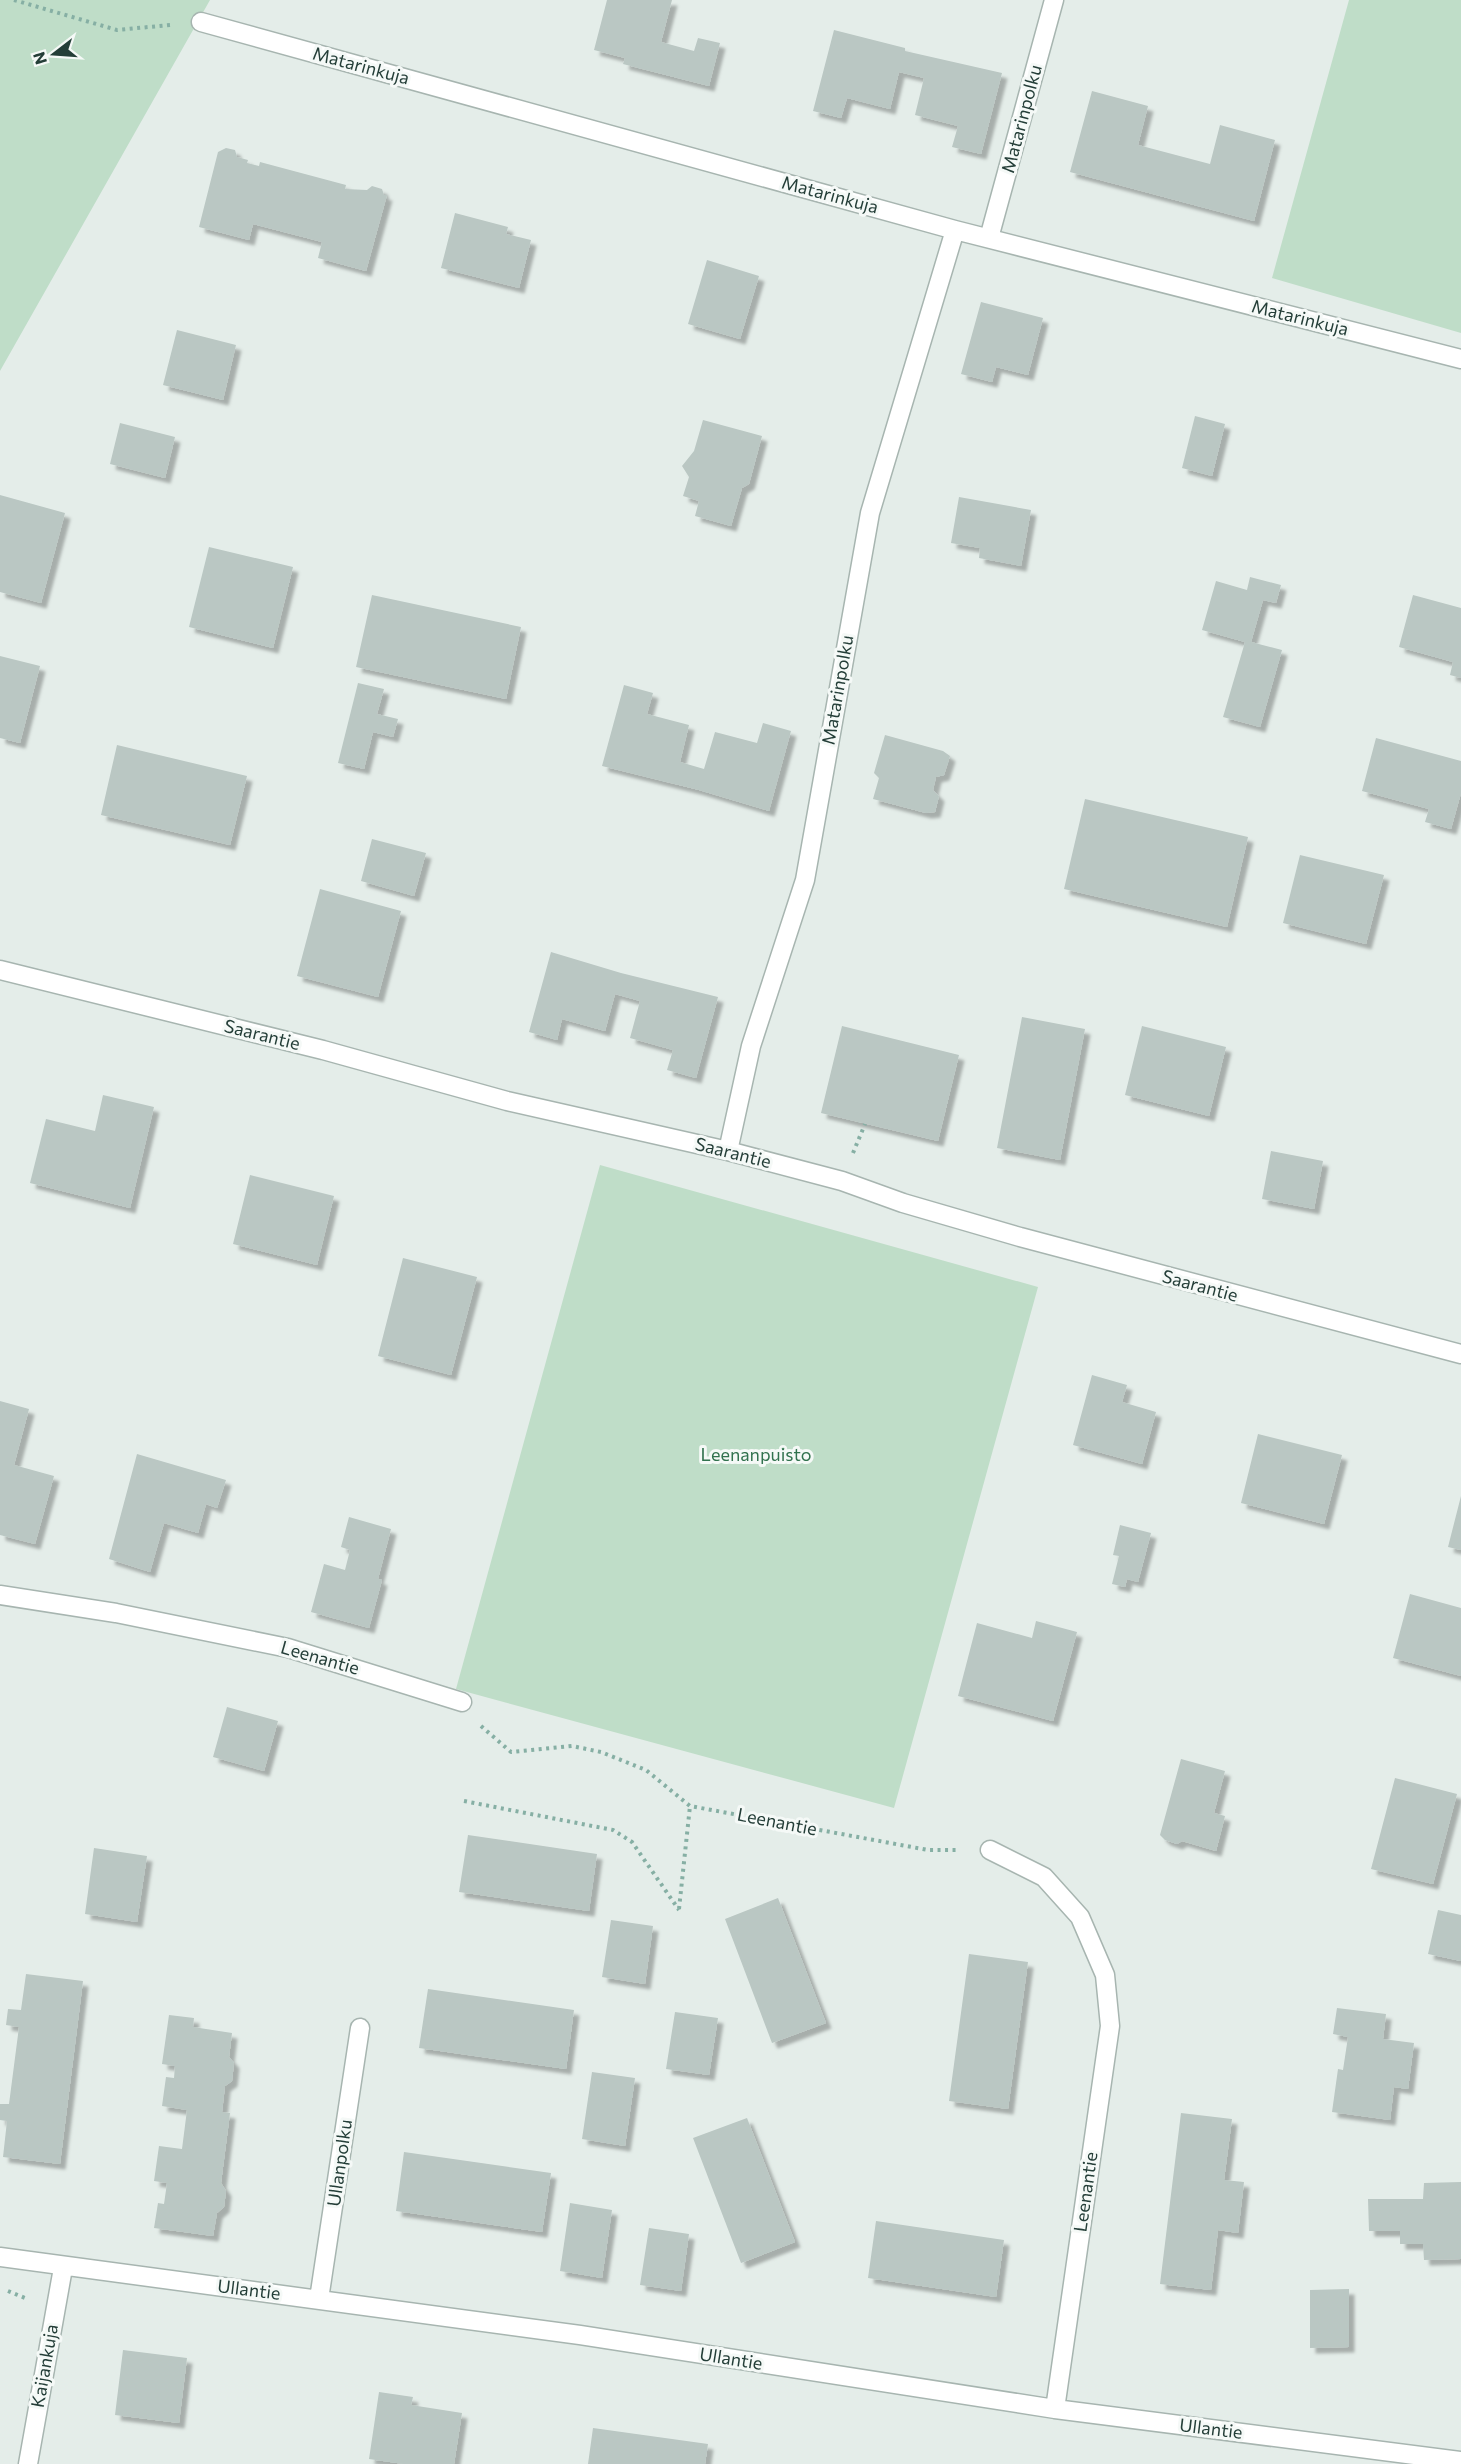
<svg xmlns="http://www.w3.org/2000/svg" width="1461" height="2464" font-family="Commissioner,sans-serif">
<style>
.green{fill:#bfddc8}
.building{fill:#bac7c3;filter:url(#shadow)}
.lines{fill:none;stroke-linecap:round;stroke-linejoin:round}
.street-casing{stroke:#a7b5b0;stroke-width:21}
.path{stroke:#86afa4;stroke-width:4;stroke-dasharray:3 4.5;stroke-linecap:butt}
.street{stroke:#fff;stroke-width:18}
.labels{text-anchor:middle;stroke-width:6;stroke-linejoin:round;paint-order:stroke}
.street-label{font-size:18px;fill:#243e38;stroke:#f5f9f7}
.park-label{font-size:18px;fill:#31724e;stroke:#f5f9f7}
</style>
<defs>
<filter id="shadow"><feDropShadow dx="5.5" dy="5.5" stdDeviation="1.5" flood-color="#0004"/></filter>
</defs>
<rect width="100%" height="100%" fill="#e4ede9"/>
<!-- green -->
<path class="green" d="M0 0H210L0 371Z
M1349 0H1461V333L1272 278Z
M600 1165 1038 1287 894 1808 456 1689Z"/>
<!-- building -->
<path class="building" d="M607 0H672L661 42 694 51 698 38 720 43 709 86 623 64 625 58 594 50Z
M834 30 905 48V51L1002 73 981 154 952 147 958 126 915 115 924 78 899 72 890 109 847 98 841 118 813 111Z
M1092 91 1148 106 1138 145 1210 164 1220 125 1275 140 1254 221 1070 172Z
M226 148 235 150 237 157 248 160 247 163 259 166 260 162 346 185 345 189 367 190 372 186 382 189 384 195H387L366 271 318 258 322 242 253 224 249 240 199 227 218 152Z
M455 213 508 227 506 234 531 240 519 288 441 268Z
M707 260 759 276 740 339 688 324Z
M981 302 1043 318 1028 375 996 367 992 382 961 374Z
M177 330 236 345 223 400 163 385Z
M1195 416 1225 424 1212 476 1182 468Z
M703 420 762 436 749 484 742 488 731 526 695 516 699 501 683 496 689 477 682 466 694 451Z
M120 423 175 437 165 478 110 464Z
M0 495 65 513 41 603 0 592Z
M959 497 1031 510 1021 566 979 558 980 548 951 543Z
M209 547 293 567 273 648 189 627Z
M1250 577 1281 585 1276 603 1263 600 1251 642 1282 650 1260 727 1223 717 1245 642 1202 630 1216 581 1247 590Z
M372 595 521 627 506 699 356 667Z
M1413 595 1461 608V678L1450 675 1453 662 1399 647Z
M0 656 40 666 20 743 0 738Z
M358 683 384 689 377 714 398 719 393 737 373 732 364 769 338 763Z
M624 685 653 693 647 714 689 725 680 762 704 769 715 732 757 743 763 723 791 731 769 811 699 790 602 766Z
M885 735 943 751 950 756 944 775 936 777 933 790 939 796 935 812 926 813 873 799 879 778 874 773Z
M1376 738 1461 761V793L1451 829 1425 822 1429 809 1362 791Z
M117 745 247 776 230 845 101 815Z
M1085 799 1248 837 1227 927 1064 889Z
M372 839 426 853 414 896 361 881Z
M1300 855 1384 875 1366 944 1283 923Z
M320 889 401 911 378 997 297 976Z
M551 952 621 973 718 997 696 1078 667 1070 673 1050 630 1038 640 1001 615 994 605 1031 562 1019 557 1040 529 1032Z
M1022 1017 1085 1029 1060 1160 997 1148Z
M842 1026 959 1055 938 1141 821 1113Z
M1142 1026 1226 1047 1209 1116 1125 1095Z
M103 1095 154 1107 130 1208 30 1183 46 1119 95 1131Z
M1271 1151 1323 1161 1314 1209 1262 1199Z
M250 1175 334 1196 317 1265 233 1244Z
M403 1258 477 1277 451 1375 378 1356Z
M1092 1375 1127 1385 1122 1402 1156 1412 1142 1464 1073 1445Z
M0 1401 29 1409 14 1465 54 1476 35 1544 0 1535Z
M1258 1434 1342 1455 1324 1524 1241 1503Z
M137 1454 226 1480 217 1508 206 1504 198 1533 164 1523 150 1572 109 1559Z
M1461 1496V1550L1448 1547Z
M349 1517 391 1529 378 1579 382 1580 369 1628 311 1612 324 1564 345 1570 350 1550 341 1547Z
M1120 1525 1151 1533 1138 1582 1127 1579 1125 1587 1112 1584 1119 1556 1113 1555Z
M1410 1594 1461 1608V1676L1393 1658Z
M1036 1621 1077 1632 1053 1721 958 1696 977 1623 1032 1638Z
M227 1707 278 1721 264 1771 213 1757Z
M1181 1759 1225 1771 1214 1813 1225 1816 1216 1851 1182 1841 1177 1844 1165 1840 1160 1835Z
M1395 1778 1457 1794 1433 1884 1371 1869Z
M468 1835 597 1854 589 1911 459 1892Z
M94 1848 147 1856 137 1922 85 1914Z
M778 1898 826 2023 772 2043 725 1919Z
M1438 1910 1461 1915V1961L1428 1954Z
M611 1920 653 1926 645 1984 602 1977Z
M969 1954 1028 1962 1008 2109 949 2101Z
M26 1974 83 1981 60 2164 3 2157 7 2121 0 2120V2104H9L19 2027 6 2025 8 2009 21 2010Z
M428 1989 574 2010 566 2069 419 2048Z
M1337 2008 1386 2014 1383 2039 1414 2043 1408 2089 1394 2087 1390 2120 1332 2112 1338 2069 1343 2070 1348 2037 1333 2034Z
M675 2012 718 2018 709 2075 666 2069Z
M169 2015 194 2018 193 2027 232 2033 229 2057 234 2063 232 2081 225 2086 222 2112 230 2113 221 2183 226 2191 224 2207 217 2213 213 2236 154 2228 158 2203 164 2204 167 2183 154 2181 159 2146 182 2149 187 2110 162 2106 166 2077 174 2078 175 2066 162 2064Z
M592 2072 635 2078 625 2146 582 2139Z
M1181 2113 1232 2119 1224 2180 1244 2182 1238 2233 1218 2230 1211 2290 1160 2284Z
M747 2118 795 2242 741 2263 693 2138Z
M404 2152 551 2173 542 2232 396 2211Z
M1461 2182V2259L1424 2260 1423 2244H1400V2231H1369L1368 2199H1423L1424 2183Z
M570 2203 612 2210 602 2278 560 2271Z
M876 2221 1004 2240 996 2297 868 2278Z
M649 2228 689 2234 681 2291 640 2285Z
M1349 2289V2347L1310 2348V2290Z
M123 2350 187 2358 179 2423 115 2415Z
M379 2392 413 2397 411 2405 462 2413 454 2464H404L369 2459Z
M593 2428 708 2444 705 2464H588Z"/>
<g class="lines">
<defs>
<path id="street" d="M201 22 955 230 1461 359
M989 238 1054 0
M0 970 323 1050 507 1101 728 1151 842 1181 903 1203 1020 1237 1461 1354
M728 1151 751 1046 805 880 870 513 955 230
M0 1595 116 1613 288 1648 462 1702
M990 1850 1044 1877 1080 1917 1105 1975 1110 2026 1055 2409
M0 2257 580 2335 1055 2409 1461 2461
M319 2299 360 2028
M28 2464 63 2268"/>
</defs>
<!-- street casing -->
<use href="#street" class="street-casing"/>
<!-- path -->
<path class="path" d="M14 0 117 30 170 25
M853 1153 865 1124
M481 1726 511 1752 572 1746 601 1752 646 1770 690 1806 928 1850H958
M464 1801 613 1830 632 1842 679 1910
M679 1909 690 1806
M8 2291 25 2298"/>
<!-- street -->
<use href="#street" class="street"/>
</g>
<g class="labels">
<!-- street labels -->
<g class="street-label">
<text transform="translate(361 66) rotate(15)" y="6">Matarinkuja</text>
<text transform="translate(1022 119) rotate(-75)" y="6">Matarinpolku</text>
<text transform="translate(830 195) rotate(15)" y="6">Matarinkuja</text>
<text transform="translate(1300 318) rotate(14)" y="6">Matarinkuja</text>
<text transform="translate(838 690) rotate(-80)" y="6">Matarinpolku</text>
<text transform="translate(262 1035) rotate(14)" y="6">Saarantie</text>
<text transform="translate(733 1153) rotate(14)" y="6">Saarantie</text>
<text transform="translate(1200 1286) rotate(15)" y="6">Saarantie</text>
<text transform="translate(320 1658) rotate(16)" y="6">Leenantie</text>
<text transform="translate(777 1822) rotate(11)" y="6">Leenantie</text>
<text transform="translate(340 2163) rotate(-82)" y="6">Ullanpolku</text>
<text transform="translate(1086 2192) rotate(-82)" y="6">Leenantie</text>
<text transform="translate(249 2290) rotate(7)" y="6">Ullantie</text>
<text transform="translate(731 2359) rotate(9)" y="6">Ullantie</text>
<text transform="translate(45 2366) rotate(-80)" y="6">Kaijankuja</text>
<text transform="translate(1211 2429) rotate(7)" y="6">Ullantie</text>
</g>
<!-- park labels -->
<g class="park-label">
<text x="756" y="1461">Leenanpuisto</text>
</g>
</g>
<!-- north arrow -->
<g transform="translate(54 54) rotate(253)" stroke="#f5f9f7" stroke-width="4.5" paint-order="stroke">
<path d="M0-4.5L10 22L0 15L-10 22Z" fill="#243e38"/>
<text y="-9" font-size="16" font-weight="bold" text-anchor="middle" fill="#243e38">N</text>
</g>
</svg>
